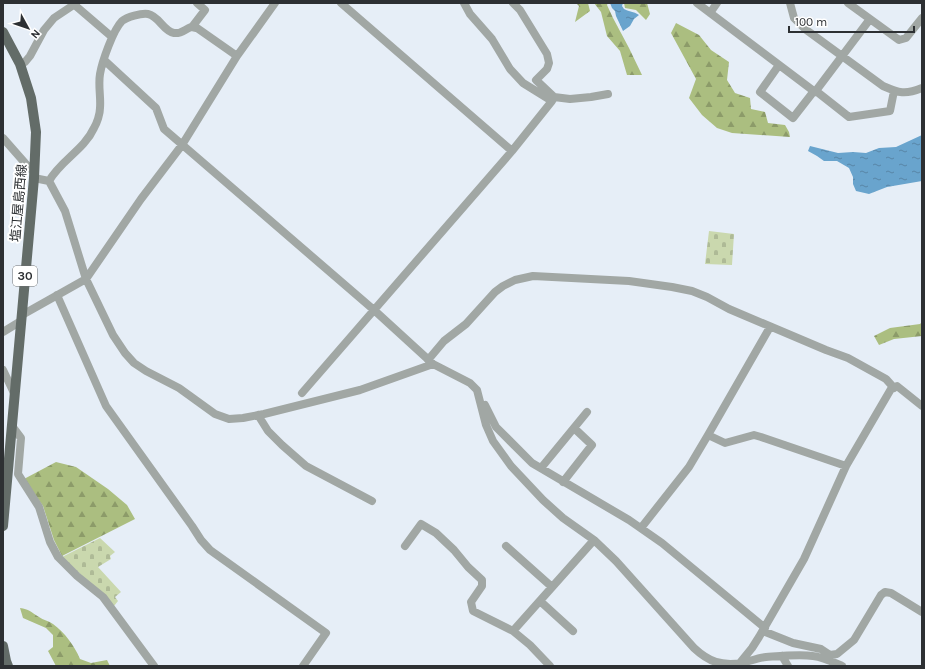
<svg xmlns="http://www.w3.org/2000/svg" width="925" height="669" font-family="Karla,'Noto Sans JP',sans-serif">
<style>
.forest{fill:url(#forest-firs)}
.cemetery{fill:url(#cemetery-stones)}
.water{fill:url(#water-ripples)}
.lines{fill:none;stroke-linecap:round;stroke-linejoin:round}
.minor{stroke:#a1a7a4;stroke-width:8}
.primary{stroke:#636c68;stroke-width:10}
.labels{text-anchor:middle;stroke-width:4;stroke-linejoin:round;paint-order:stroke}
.shield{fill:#fff;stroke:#6c6e70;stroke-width:1}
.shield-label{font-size:12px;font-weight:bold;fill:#2d3033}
.street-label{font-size:13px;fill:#2d3033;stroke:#fff}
</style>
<defs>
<pattern id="forest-firs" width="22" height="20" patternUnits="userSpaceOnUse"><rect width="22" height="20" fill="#abbe80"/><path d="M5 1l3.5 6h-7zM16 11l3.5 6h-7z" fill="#8c9b69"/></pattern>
<pattern id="cemetery-stones" width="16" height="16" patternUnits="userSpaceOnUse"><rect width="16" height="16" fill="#cad8ae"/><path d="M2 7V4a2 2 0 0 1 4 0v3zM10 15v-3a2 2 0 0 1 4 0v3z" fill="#aeba96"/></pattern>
<pattern id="water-ripples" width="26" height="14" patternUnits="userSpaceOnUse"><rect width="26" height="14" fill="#69a4cd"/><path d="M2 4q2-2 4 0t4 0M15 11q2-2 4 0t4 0" fill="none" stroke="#5786a7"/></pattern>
</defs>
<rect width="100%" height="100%" fill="#e6eef7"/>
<!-- forest -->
<path class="forest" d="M576 3H588L590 11 575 22 579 6Z
M594 3H608L607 5 613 18 629 48 642 75H627L620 51 607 36 601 12Z
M624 3H647L650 14 646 20 636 10 625 8Z
M676 23 699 35 711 50 729 62 727 80 735 93 750 98 751 109 765 112 768 123 785 125 789 132 790 137 732 133 717 128 702 115 689 98 696 79 671 33Z
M922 322V336L894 339 879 345 874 336 890 328 920 324Z
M56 462 76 467 108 489 127 505 135 519 62 556 54 540 43 506 24 479Z
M20 608C29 609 31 612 39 617 43 620 49 621 53 624 65 633 74 645 80 659L91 663 107 660 110 666H56L48 651 53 647V635L46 628 23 618Z"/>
<!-- cemetery -->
<path class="cemetery" d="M709 231 734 234 732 265 705 264Z
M100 538 115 552 110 556 111 559 98 567 121 592 115 597 118 601 114 606 62 557Z"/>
<!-- water -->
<path class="water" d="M610 3H623L622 6 624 9C630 12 633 11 639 15L634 19 630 26 623 31 616 16 615 11 612 8Z
M922 135V181L887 187 869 194 856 191 853 184V177L849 168 837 161H824L817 156 808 151 810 146 838 153 853 152 866 153 879 148 896 147Z"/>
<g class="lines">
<!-- minor -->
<path class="minor" d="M74 3 77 7 112 37
M341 3 512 151
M464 3 470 14 492 39 510 69 523 83 552 101
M513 3 520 10 547 54 549 63 547 69 536 80 554 97 570 99 591 97 608 94
M697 3 815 92 870 19
M790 3 794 18 805 29 883 86C899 93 905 95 922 88
M848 3 899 40 906 38 922 18
M710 13 717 3
M192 27 205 10 197 3
M104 60 156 108 164 129 374 310 432 363
M20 64 25 62 30 56 44 30 54 18 75 4
M779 65 760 92 793 118 814 91
M816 91 849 117 890 111 894 91
M3 138 25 163 34 172
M34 178 49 181 65 211 86 279 113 335 125 353 134 363 146 371 179 388 215 414 229 419 243 418 264 414 360 390 433 364 470 383 477 390 486 425 493 441 511 466 543 500 563 518 594 540 616 561 694 648C709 662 721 666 742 663 750 661 758 658 766 657 780 656 799 654 813 656 823 657 833 662 842 666
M49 181C61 160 84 150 94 128 97 123 100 114 100 108 101 97 98 85 100 74 102 62 113 30 122 21 127 17 141 13 148 14 159 16 163 31 174 33 182 34 185 29 191 27 192 27 196 28 197 28L237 56
M57 295 106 406 192 526 201 540 210 550 326 633 303 666
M22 315 86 279 141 199 182 145 237 56 275 3
M3 332 21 321
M428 360 444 341 466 324 495 292 503 286 515 280 533 276 629 281 672 287 692 291 707 297 729 309 826 350 848 358 886 379 894 388
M3 370 14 393
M302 393 512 151 552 101 554 97
M485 405 496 427 532 463 629 520 662 543 765 628
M258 415 268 431 282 445 306 466 372 501
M12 426 21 438 18 474 39 507 50 542 58 557 77 576 103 597 154 666
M708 435 725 443 754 435 761 437 846 466
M541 468 587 412
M563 482 592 445 574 428
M641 528 689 467 708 435 770 327
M405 546 421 524 436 533 454 550 468 567 482 580V586L471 602 473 611 513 631 530 645 550 666
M506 546 552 587
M540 601 573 631
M513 631 594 540
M763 631 793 643 821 649 830 655 837 654 854 640 881 595 885 592 891 593 922 612
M782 656 788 666
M739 664 752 648 759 637 804 559 846 466 891 389 897 386 922 406"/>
<!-- primary -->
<path class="primary" d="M3 32 20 64 31 98 36 132 34 178 3 526
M3 646 6 661 8 666"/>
</g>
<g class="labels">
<!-- shield labels -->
<rect class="shield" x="13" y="266" width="24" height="20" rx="3"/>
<g class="shield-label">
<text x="25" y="280">30</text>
</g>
<!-- street labels -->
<g class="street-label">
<text transform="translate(18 203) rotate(-85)" y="5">塩江屋島西線</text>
</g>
</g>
<!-- border -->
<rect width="925" height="669" fill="none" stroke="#2d3033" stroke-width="8"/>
<!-- north arrow -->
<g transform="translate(28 28) rotate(130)" stroke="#ffffff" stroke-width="3" paint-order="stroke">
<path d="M0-3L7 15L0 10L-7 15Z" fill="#2d3033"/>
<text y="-6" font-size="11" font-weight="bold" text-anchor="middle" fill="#2d3033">N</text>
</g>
<!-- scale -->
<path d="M789 26v6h125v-6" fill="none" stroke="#2d3033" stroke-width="2"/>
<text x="795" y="26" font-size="12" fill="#2d3033" stroke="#ffffff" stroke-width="3" paint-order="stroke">100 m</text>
</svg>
